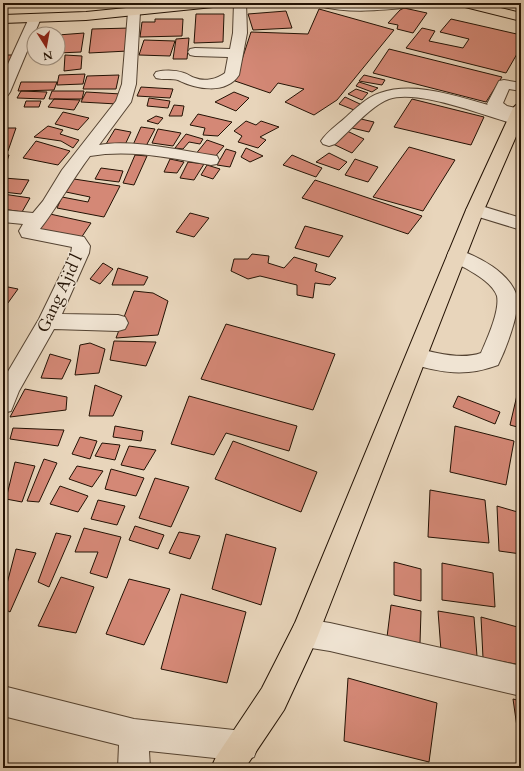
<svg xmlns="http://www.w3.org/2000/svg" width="524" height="771" font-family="Cardo,serif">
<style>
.building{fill:#d48876;stroke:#231204}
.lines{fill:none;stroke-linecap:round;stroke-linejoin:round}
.minor-casing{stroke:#544332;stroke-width:2}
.major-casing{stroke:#231204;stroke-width:2}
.minor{fill:#f0e4d3;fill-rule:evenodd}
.major{fill:#e8d5bb;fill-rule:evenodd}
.labels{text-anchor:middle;stroke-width:3;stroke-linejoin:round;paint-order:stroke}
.street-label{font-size:17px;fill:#231204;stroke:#f0e4d3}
</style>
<rect width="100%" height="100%" fill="#e8d5bb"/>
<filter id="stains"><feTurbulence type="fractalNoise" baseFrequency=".005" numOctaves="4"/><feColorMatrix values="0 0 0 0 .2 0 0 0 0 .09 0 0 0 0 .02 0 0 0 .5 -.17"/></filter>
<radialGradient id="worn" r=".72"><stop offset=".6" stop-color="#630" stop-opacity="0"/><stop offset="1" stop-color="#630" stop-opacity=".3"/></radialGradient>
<!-- building -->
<path class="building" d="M404 8 427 13 413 33 397 29 398 25 388 23 400 10Z
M319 9 394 30 337 100 314 115 285 102 304 89 278 83 270 93 235 81 251 32 308 34Z
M286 11 292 28 253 30 248 14Z
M196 14H224L223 42 194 43Z
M155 19H183L182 36 140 37 142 22H155Z
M451 19 521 35V47L506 73 406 48 422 28 435 31 429 41 463 48 469 39 440 32Z
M130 28 128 51 89 53 92 29Z
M84 33 81 52 58 53V35Z
M189 38 187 59H173L176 39Z
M144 40 175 41 170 56 139 55Z
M389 49 502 77 486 102 373 73Z
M3 55H18L3 86Z
M65 55 82 56 81 69 64 71Z
M85 74 83 84 57 85 59 75Z
M119 75 116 89H83L87 76Z
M364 75 385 80 382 85 359 81Z
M21 82H57L54 90 18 91Z
M359 82 378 88 372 92 356 86Z
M141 87 173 89 170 98 137 96Z
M356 89 368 93 362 100 348 94Z
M21 91 47 92 44 99 17 98Z
M52 91H84L82 99H49Z
M86 92 121 94 117 104 81 102Z
M234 92 249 98 236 111 215 102Z
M345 97 360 104 354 110 339 104Z
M149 98 170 101 168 108 147 106Z
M54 99 80 100 74 110 48 107Z
M412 99 484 117 471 145 394 127Z
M26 101H41L39 107H24Z
M174 105 184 106 182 116H169Z
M63 112 89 118 78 130 55 124Z
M198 114 232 122 218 136 203 135 205 128 190 125Z
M156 116 163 118 158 124 147 121Z
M361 119 374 122 369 132 352 128Z
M246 121 256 125 261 121 279 127 260 137 266 140 258 148 238 142 242 136 234 131Z
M48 126 63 130 60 134 79 140 73 148 61 141 34 137Z
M141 127 155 129 146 146 133 145Z
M3 128H16L8 151H3Z
M115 129 131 132 124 147 106 144Z
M158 129 181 133 173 146 152 143Z
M347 131 364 139 352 153 333 144Z
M186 134 203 139 200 144 189 142 183 149 175 148Z
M207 140 224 146 214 158 195 155Z
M36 141 70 151 58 165 23 158Z
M409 147 455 160 423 211 373 197Z
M246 148 263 156 250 162 241 157Z
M226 149 236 152 230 167 217 165Z
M329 153 347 162 339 170 316 162Z
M3 155H9L6 164H3Z
M135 155 147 156 134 185 123 183Z
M292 155 322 168 316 177 283 165Z
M170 159 184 162 177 173 164 172Z
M355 159 378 167 368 182 345 175Z
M188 162 204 164 194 180 180 178Z
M207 165 220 169 213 179 201 175Z
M101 168 123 171 119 182 95 179Z
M4 178 29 180 21 194 3 192V181Z
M74 179 120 186 104 217 57 208 62 197 88 202 90 197 66 192Z
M315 180 422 216 408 234 302 198Z
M3 194 30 198 22 212 3 209Z
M190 213 209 218 194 237 176 232Z
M50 214 91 223 81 238 37 229Z
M305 226 343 236 329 257 295 248Z
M252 254 269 256 268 263 284 268 294 257 317 264 315 271 336 278 330 285 315 283 313 298 297 295V285L260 276 248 279 231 271 234 259H248Z
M103 263 113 269 100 284 90 279Z
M118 268 148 277 144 285H112Z
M8 287 18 289 5 307H3V293Z
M134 291 153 293 168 301 158 335 116 338Z
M226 324 335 354 313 410 201 379Z
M114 341 156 342 146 366 110 360Z
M90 343 105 349 99 373 75 375 80 345Z
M50 354 71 360 62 379 41 378Z
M521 378V428L510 425Z
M95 385 122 396 113 416H89Z
M25 389 67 397 66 410 10 417Z
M189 396 297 426 289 451 226 433 214 455 171 444Z
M458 396 500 412 495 424 453 407Z
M115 426 143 431 141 441 113 437Z
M455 426 514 441 506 485 450 472Z
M13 428 64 430 58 446 10 439Z
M80 437 97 441 90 459 72 454Z
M233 441 317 472 301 512 215 479Z
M102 443 120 445 115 460 95 456Z
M129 446 156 450 144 470 121 465Z
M44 459 57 463 39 502 27 501Z
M15 462 35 466 22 502 6 499Z
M77 466 103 471 92 487 69 479Z
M111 469 144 478 136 496 105 489Z
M155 478 189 487 171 527 139 518Z
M60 486 88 496 78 512 50 504Z
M430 490 485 500 489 543 428 537Z
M98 500 125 506 117 525 91 519Z
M497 506 521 513V554L499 551Z
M135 526 164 535 158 549 129 540Z
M84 528 121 537 107 578 90 573 98 552H75Z
M179 532 200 536 190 559 169 553Z
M56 533 71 536 49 587 38 582Z
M226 534 276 548 261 605 212 589Z
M16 549 36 553 10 612 3 608V599Z
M394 562 421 569V601L394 595Z
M442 563 493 573 495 607 442 600Z
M61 577 94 587 76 633 38 626Z
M129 579 170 589 144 645 106 634Z
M181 594 246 612 227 683 161 669Z
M391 605 421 611 420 643 387 637Z
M438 611 474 617 477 656 441 651Z
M481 617 521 628V665L483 658Z
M348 678 437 703 429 762 344 741Z
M513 699 521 701V755Z"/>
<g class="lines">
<defs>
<path id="minor" d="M234 3H246L247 33 239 75C226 95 196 89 178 80 172 78 163 80 156 78L154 75 156 72C165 70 175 70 184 73 188 74 191 77 195 78 205 82 217 79 225 73L228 57 195 56 190 55 188 52 190 49 195 48 230 49 233 33Z
M317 3H420L418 6 414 7C381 10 351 14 319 6Z
M134 8 139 9 140 12 136 84 131 102 99 145C131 139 178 150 211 155L217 156 219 160 217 164 211 165C171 158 130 149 90 156 72 180 58 206 40 229L84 237 90 246 89 253 62 314 118 315 125 317 128 323 125 329 118 331 54 329 19 391 11 411 3 413V380L39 319 71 253 72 247 22 237 19 231 23 224 3 222V210L33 213 43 201 62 170 116 101 122 84 128 12 129 9Z
M35 14 40 15 41 18 10 92 8 95 3 96V75L29 18 30 15Z
M504 80 521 83V91L509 89 503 103 507 106 520 109V122L515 124C484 116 419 89 389 99 370 106 350 131 335 144L329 146 323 144 321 141C327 132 337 125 345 118 355 109 367 97 380 93 414 81 455 96 488 105L487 104 499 81Z
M475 204 521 218V230L469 214 466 210 469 206Z
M456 249C478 256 511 273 517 297 520 313 505 351 498 365 466 377 441 373 409 363L406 357 409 351C419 348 427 351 437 353 452 356 467 358 481 353 487 339 500 311 497 296 493 284 477 275 467 269 460 265 451 263 447 256L449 251Z
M305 619 330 623 521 666V696L330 651 305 647 295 643 291 633 295 623Z
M3 686 134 719 243 731 254 735 258 746 254 757 243 761 149 751 150 768H118L119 745 3 716Z"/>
<path id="major" d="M176 3H219L217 6 213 7 86 20 3 23V15L86 12Z
M459 3H480L521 13V21L461 6Z
M521 103V125L484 210 315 643 284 710 245 768H211L216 757 262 688 295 623 466 210 513 108 516 105Z"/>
</defs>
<!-- minor casing -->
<use href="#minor" class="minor-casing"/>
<!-- major casing -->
<use href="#major" class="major-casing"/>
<!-- minor -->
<use href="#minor" class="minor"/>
<!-- major -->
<use href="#major" class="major"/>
</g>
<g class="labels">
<!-- street labels -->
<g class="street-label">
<text transform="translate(59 293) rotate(-65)" y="6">Gang Ajid l</text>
</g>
</g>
<!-- margin -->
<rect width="524" height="771" fill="none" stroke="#e8d5bb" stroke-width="16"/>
<rect x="4" y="4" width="516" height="763" fill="none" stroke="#231204" stroke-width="2"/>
<rect x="8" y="8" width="508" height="755" fill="none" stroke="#231204"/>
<!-- north arrow -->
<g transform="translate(46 46) rotate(169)"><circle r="19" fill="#f0e4d3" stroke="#9e9080"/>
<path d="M0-3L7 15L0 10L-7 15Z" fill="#8f2418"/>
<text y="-6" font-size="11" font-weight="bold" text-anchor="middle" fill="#231204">N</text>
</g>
<rect width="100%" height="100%" filter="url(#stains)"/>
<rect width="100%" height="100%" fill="url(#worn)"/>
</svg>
